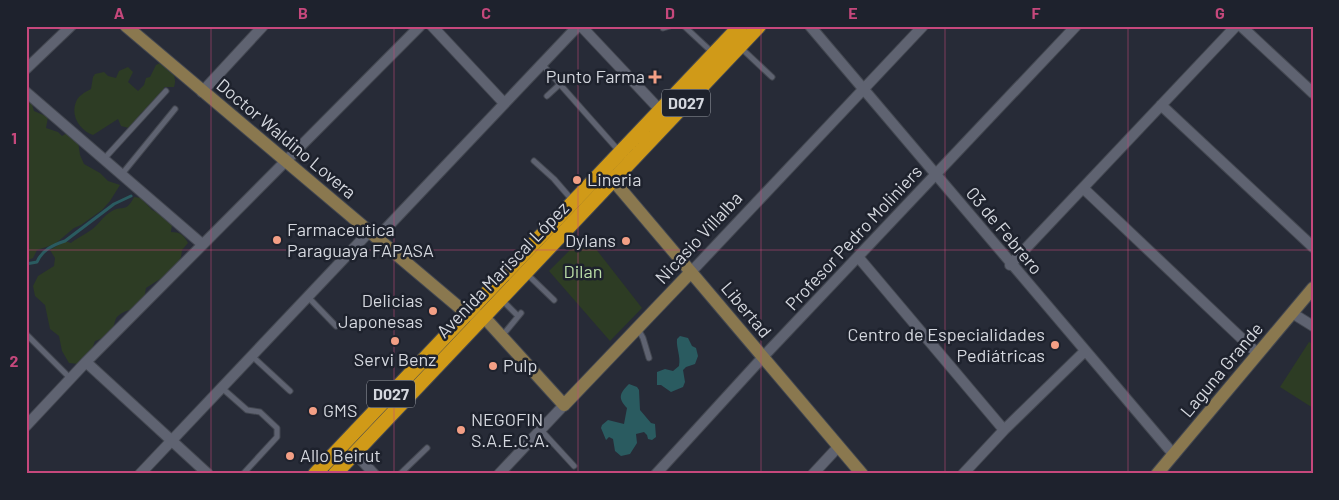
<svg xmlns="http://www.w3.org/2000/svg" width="1339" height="500" font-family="Barlow,sans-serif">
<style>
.green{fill:#2d3c24}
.water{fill:#2a5b60}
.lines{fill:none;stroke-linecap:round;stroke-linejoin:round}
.stream{stroke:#2a5b60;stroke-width:3}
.service-casing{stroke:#434750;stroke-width:7}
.minor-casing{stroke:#434750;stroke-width:12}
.secondary-casing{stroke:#434750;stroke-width:14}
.trunk-casing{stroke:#434750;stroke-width:16}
.service{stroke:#5f6371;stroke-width:5}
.minor{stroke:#5f6371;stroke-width:10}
.secondary{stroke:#8a784f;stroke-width:12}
.trunk{stroke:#d09a18;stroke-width:14}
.grid{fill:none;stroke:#c6487c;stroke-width:1;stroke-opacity:0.55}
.poi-dot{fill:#f39f85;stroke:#1e222d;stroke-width:2}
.labels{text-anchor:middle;stroke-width:5;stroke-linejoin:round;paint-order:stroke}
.shield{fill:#1e222d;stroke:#9da1a9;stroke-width:1}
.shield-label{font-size:16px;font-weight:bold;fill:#d4d7de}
.poi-label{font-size:18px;fill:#d4d7de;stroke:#1e222d;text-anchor:start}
.street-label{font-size:18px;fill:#d4d7de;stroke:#1e222d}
.park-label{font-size:18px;fill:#bbdea7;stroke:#1e222d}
.neatline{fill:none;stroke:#c6487c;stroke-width:2}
.grid-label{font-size:16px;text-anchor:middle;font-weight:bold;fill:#c6487c}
</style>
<rect width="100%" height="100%" fill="#272b37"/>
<!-- green -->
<path class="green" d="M162 62C170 69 178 75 174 87H164C164 98 159 105 150 110L146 109 140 114 139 124 129 128 121 126 118 119 93 135C81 131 70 117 76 102 78 96 85 92 91 89L93 77 95 74 104 72 108 76 116 78 119 71 128 67 133 72 128 82 138 91 144 85 146 78 150 77 156 65Z
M31 101 34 111 48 117 46 128 58 132 62 136 67 133 78 141 80 155 84 164 100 173 108 181 120 185 110 201 102 210 81 225 74 228 55 244 37 250 33 258 26 261V102Z
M134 197 141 198 152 210 169 218 172 225 171 232C180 232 184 235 188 243L182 250 181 257 169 278 160 279 146 288C141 321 134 302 118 316 114 319 115 326 112 330 108 336 101 339 95 341L92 349 78 364 69 363 62 351 59 336 50 329 45 305 35 296 33 286 38 276 54 266 55 258 50 250 65 241 71 243C77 238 82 236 88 232 98 227 102 216 112 211 123 205 126 213 134 197Z
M585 235 642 308 610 341 549 271Z
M462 327 464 328 355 442 354 441Z
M1309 342 1313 344V408L1280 387Z"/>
<!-- water -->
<path class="water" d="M680 336 688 338 692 346 696 348 698 356 695 364 686 367 683 370 685 382 683 387 671 392 661 385H657V372L665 369 673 371 679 366C681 356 676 348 677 339Z
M629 384 637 387 639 390 640 410 651 423 655 424 656 437 652 440 648 439 647 435 644 432 636 434 637 443 630 454 621 456 615 451 613 439 609 437 606 440 601 428 602 425 608 420 624 424 627 408C618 398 619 394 629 384Z"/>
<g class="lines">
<!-- stream -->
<path class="stream" d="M26 264 37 262C42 250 53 245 65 241L114 204 131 196"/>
<defs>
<path id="service" d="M684 26 713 53
M663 28 670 26
M740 47 772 77
M542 64 619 151
M547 96 560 84
M104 159 166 91
M534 161 554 179 573 201
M122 174 175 109
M526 273 554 300
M308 297 336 326
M501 299 518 316
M638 329 643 338 649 358
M26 334 70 378
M502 336 521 313
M252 356 290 391
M222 388 247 410 260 412 277 428V437L243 474
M541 430 574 466
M400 474 427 448"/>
<path id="minor" d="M432 26 504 103
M581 26 660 110
M810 26 1174 455
M1241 26 1313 93
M26 69 71 26
M26 92 202 244
M202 92 263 26
M1161 105 1313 247
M1083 188 1258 354
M377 238 578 26
M859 258 1004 430
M1010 265 1236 26
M691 272 923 26
M1292 313 1313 326
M86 362 208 474
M26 426 86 362 420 26
M355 453 374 474
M140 474 370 231
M499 474 564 405
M656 474 763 357 1076 26
M813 474 839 446
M963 474 1004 430 1085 351"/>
<path id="secondary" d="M126 26 467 314 484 317 564 405 691 272
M607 173 862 474
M1157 474 1313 288"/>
<path id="trunk" d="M315 474 740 26
M335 474 759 26"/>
</defs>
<!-- service casing -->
<use href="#service" class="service-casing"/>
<!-- minor casing -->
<use href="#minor" class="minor-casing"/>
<!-- secondary casing -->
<use href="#secondary" class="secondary-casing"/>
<!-- trunk casing -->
<use href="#trunk" class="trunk-casing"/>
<!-- service -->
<use href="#service" class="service"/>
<!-- minor -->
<use href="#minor" class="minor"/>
<!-- secondary -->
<use href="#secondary" class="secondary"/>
<!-- trunk -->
<use href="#trunk" class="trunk"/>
</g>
<!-- grid -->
<path class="grid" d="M211 26V474M394 26V474M578 26V474M761 26V474M945 26V474M1128 26V474M26 250H1313"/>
<!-- markers -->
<g class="poi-dot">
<path d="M652.5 69.5h5v5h5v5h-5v5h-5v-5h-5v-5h5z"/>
<circle cx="577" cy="180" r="5"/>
<circle cx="277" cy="240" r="5"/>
<circle cx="626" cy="241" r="5"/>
<circle cx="433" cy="311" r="5"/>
<circle cx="395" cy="341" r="5"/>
<circle cx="1055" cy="345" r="5"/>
<circle cx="493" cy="366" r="5"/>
<circle cx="313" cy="411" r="5"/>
<circle cx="461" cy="430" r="5"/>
<circle cx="290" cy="456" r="5"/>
</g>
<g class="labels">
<!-- shield labels -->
<g class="shield">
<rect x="662" y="89.5" width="48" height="27" rx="4"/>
<rect x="367" y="380.5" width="48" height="27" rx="4"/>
</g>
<g class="shield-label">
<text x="686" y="109">D027</text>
<text x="391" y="400">D027</text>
</g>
<!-- poi labels -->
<g class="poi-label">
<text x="645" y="83" text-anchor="end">Punto Farma</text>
<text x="587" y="186">Lineria</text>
<text x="287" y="236">Farmaceutica<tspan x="287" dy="21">Paraguaya FAPASA</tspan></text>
<text x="616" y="247" text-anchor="end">Dylans</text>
<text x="423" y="307" text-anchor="end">Delicias<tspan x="423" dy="21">Japonesas</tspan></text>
<text x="1045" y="341" text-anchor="end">Centro de Especialidades<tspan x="1045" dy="21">Pediátricas</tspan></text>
<text x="395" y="366" text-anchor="middle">Servi Benz</text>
<text x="503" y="372">Pulp</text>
<text x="323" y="417">GMS</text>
<text x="471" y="426">NEGOFIN<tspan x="471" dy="21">S.A.E.C.A.</tspan></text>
<text x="300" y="462">Allo Beirut</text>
</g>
<!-- street labels -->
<g class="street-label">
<text transform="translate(286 139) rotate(40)" y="6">Doctor Waldino Lovera</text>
<text transform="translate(1004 231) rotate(50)" y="6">03 de Febrero</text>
<text transform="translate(699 238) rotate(-47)" y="6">Nicasio Villalba</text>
<text transform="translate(854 238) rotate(-47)" y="6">Profesor Pedro Moliniers</text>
<text transform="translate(503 270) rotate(-46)" y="6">Avenida Mariscal López</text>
<text transform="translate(746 310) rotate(50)" y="6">Libertad</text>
<text transform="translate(1222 370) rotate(-50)" y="6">Laguna Grande</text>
</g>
<!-- park labels -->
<g class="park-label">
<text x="583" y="278">Dilan</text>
</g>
</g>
<!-- border -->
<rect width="1339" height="500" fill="none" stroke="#1e222d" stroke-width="55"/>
<rect x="28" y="28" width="1284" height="444" class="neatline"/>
<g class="grid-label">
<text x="119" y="19">A</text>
<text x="303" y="19">B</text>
<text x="486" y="19">C</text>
<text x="670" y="19">D</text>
<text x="853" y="19">E</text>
<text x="1036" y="19">F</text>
<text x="1220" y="19">G</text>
<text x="14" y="144">1</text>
<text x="14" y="367">2</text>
</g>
</svg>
